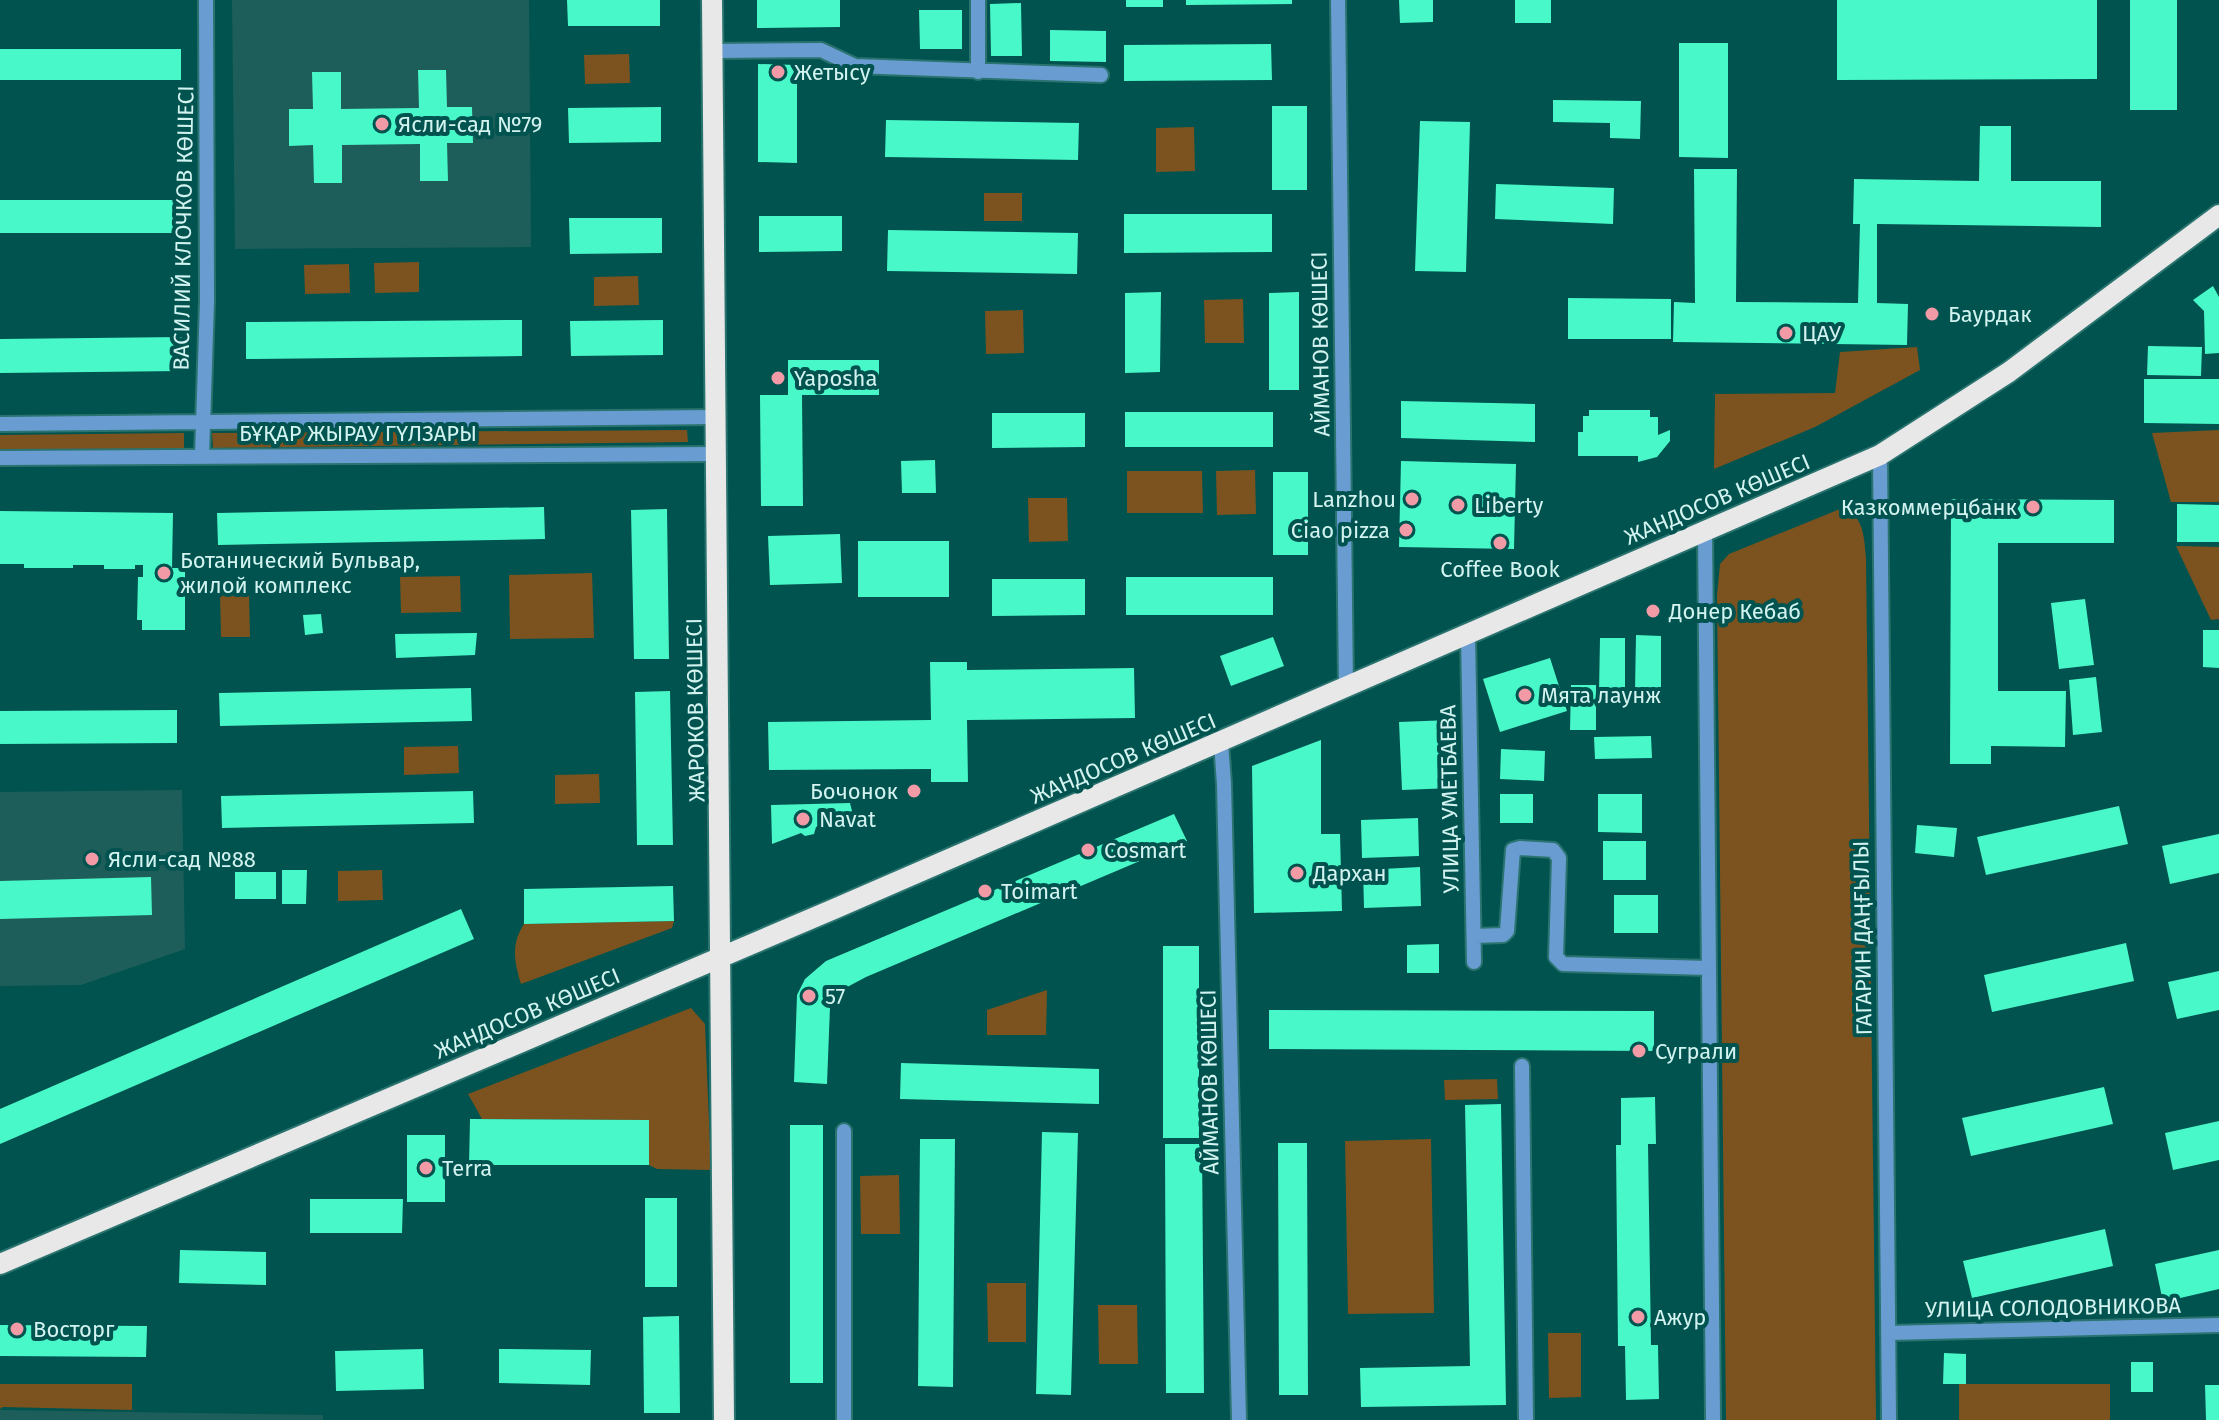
<svg xmlns="http://www.w3.org/2000/svg" width="2219" height="1420" font-family="'Fira Sans',sans-serif">
<style>
.built{fill:#1e5e5a}
.green{fill:#7c531e}
.building{fill:#49f8c8}
.lines{fill:none;stroke-linecap:round;stroke-linejoin:round}
.minor-casing{stroke:#2a736f;stroke-width:18}
.major-casing{stroke:#2a736f;stroke-width:24}
.minor{stroke:#699dd2;stroke-width:14}
.major{stroke:#e8e8e8;stroke-width:20}
.poi-dot{fill:#f39aa7;stroke:#00534f;stroke-width:3}
.labels{text-anchor:middle;stroke-width:8;stroke-linejoin:round;paint-order:stroke}
.poi-label{font-size:22px;fill:#d2f3f0;stroke:#00534f;text-anchor:start}
.street-label{font-size:22px;fill:#d2f3f0;stroke:#00534f}
</style>
<rect width="100%" height="100%" fill="#00534f"/>
<!-- built -->
<path class="built" d="M232 0H529L531 247 235 249Z
M182 790 185 949 81 985 0 986V792Z
M0 1410 323 1415V1420H0Z"/>
<!-- green -->
<path class="green" d="M629 54 630 83 585 84 584 55Z
M1194 127 1195 171 1156 172V128Z
M984 193H1022V221H984Z
M419 262V292L375 293 374 263Z
M349 264 350 293 305 294 304 265Z
M638 276 639 305 594 306V277Z
M1243 299 1244 343H1205L1204 300Z
M1023 310 1024 353 986 354 985 311Z
M1917 347 1920 370 1815 427 1714 469 1715 394 1835 393 1840 352Z
M687 430 688 442 213 448 212 433Z
M2219 430V502H2171L2152 433Z
M184 433V449L0 451V435Z
M1255 470 1256 514 1217 515 1216 471Z
M1127 471H1202L1203 513H1127Z
M1028 498H1067L1068 541 1029 542Z
M1845 507C1864 520 1864 536 1866 558L1876 1420H1726L1717 595 1720 564 1729 554Z
M2176 546 2219 547V619L2211 620Z
M592 573 594 638 510 639 509 575Z
M460 576 461 612 401 613 400 577Z
M220 593H249L250 637H221Z
M458 746 459 773 404 775V747Z
M599 774 600 803 555 804V775Z
M382 870 383 900 338 901V871Z
M674 921 672 928 521 984C514 961 511 944 524 924Z
M1047 990 1046 1035H987V1010Z
M691 1008 705 1024 711 1170 657 1169 649 1165V1120L482 1119 468 1094Z
M1497 1079 1498 1099 1445 1100 1444 1080Z
M1431 1139 1434 1313 1348 1314 1345 1141Z
M899 1175 900 1234H861L860 1176Z
M987 1283H1026V1342H988Z
M1098 1305H1137L1138 1364H1099Z
M1548 1333H1581V1397L1549 1398Z
M0 1384H132V1410L3 1407 0 1409Z
M1959 1384H2110V1420H1959Z"/>
<!-- building -->
<path class="building" d="M567 0H660V26H568Z
M757 0H840V27L757 28Z
M1126 0H1163V7H1126Z
M1186 0H1292V4L1186 5Z
M1399 0H1433V22L1400 23Z
M1515 0H1551V23H1515Z
M1837 0H2097V79L1837 80Z
M2130 0H2177V110H2130Z
M1021 3 1022 56H991L990 4Z
M919 10H962V49H920Z
M1050 30 1106 31V62L1050 61Z
M1679 43H1728V158L1679 157Z
M1271 44 1272 80 1124 81V45Z
M0 49H181V80H0Z
M758 64 797 65V163L758 162Z
M418 70H446L447 107H472L473 143H447L448 181H420V144L342 145V183H314L313 145 289 146V109H313L312 72H341V109L419 108Z
M1553 100 1641 101 1640 139 1610 138V123L1553 122Z
M1272 106H1307V190H1272Z
M661 107V142L569 143 568 108Z
M886 120 1079 123 1078 160 885 157Z
M1420 121 1470 122 1466 272 1415 271Z
M1980 126H2011V181H2101V227L1877 224V303L1908 304 1907 345 1673 342 1674 302 1695 303 1694 169H1737L1736 302 1858 303 1860 224H1853L1854 179 1979 181Z
M1496 184 1614 188 1613 224 1495 219Z
M0 200H181V233H0Z
M1124 214H1272V252L1124 253Z
M759 216H842V251L759 252Z
M569 218H662V253L570 254Z
M888 230 1078 233 1077 274 887 271Z
M2213 286 2219 297V353L2205 354 2204 311 2193 300Z
M1161 292 1160 372 1125 373V293Z
M1299 292V390H1269V293Z
M1568 298 1671 299V339H1568Z
M522 320V356L246 359V322Z
M663 320V355L571 356 570 321Z
M182 337V371L0 373V339Z
M2148 346 2202 347 2201 376 2147 375Z
M788 360H879V395H802L803 506H761L760 395H788Z
M2144 379H2219V424L2144 423Z
M1401 401 1535 404V442L1401 438Z
M1589 410H1650V417H1658V435L1670 430V441L1657 457 1638 462V456H1578V432H1583V416H1589Z
M1125 412H1273V447H1125Z
M992 413H1085V447L992 448Z
M935 460 936 493H902L901 461Z
M1401 461 1516 464 1514 549 1399 547Z
M1273 472H1308V555H1273Z
M1951 499 2114 500V543H1998V691H2066L2065 747 1991 746V764H1950Z
M2177 504 2219 505V542H2177Z
M544 507 545 539 218 545 217 513Z
M667 509 669 659H634L631 510Z
M0 511 173 513 172 568H185V630H142V620H137L138 577H143V565H135V569H104V565H73V568H24V564H0Z
M840 534 842 583 770 585 768 536Z
M858 541H949V597H858Z
M1126 577H1273V615H1126Z
M992 579H1085V615L992 616Z
M2085 599 2094 665 2059 669 2051 603Z
M321 614 323 633 305 635 303 615Z
M2203 630H2219V668L2203 667Z
M477 633 475 655 396 658 395 634Z
M1636 635 1661 636V690H1635Z
M1273 637 1284 666 1231 686 1220 656Z
M1600 638H1625V693L1599 692Z
M1550 658 1567 711 1500 732 1483 679Z
M930 662H967V670L1134 668 1135 718 967 720 968 782H931V769L769 770 768 722 931 720Z
M2096 677 2102 732 2073 735 2069 680Z
M1571 685H1596V730H1570Z
M471 688 472 721 220 726 219 693Z
M670 691 673 845H637L635 692Z
M177 710V743L0 744V711Z
M1450 720 1452 788 1402 790 1399 722Z
M1651 736 1652 758 1595 759 1594 737Z
M1321 740V834H1340L1342 911 1254 913 1252 766Z
M1501 749 1545 751 1544 781 1500 779Z
M473 791 474 823 222 828 221 796Z
M1500 794H1533V823H1500Z
M1598 794H1642V833L1598 832Z
M850 803 852 811 816 827 814 834 805 836 801 833 772 844 771 805Z
M2119 806 2128 844 1986 875 1977 837Z
M1174 814 1187 841 866 977 836 993 830 1007 827 1084 794 1082 797 995 805 979 826 961Z
M1418 818 1419 856 1362 858 1361 820Z
M1917 825 1957 828 1954 857 1915 853Z
M2219 834V873L2170 884 2162 846Z
M1603 841H1646V880H1603Z
M1420 867 1421 906 1364 908 1363 870Z
M282 870H307L306 904H282Z
M235 872H276V899H235Z
M151 877 152 915 0 919V881Z
M673 886 674 921 524 924V889Z
M1614 895H1658V933H1614Z
M461 909 474 939 0 1144V1109Z
M2126 943 2134 981 1992 1012 1984 975Z
M1439 944V973H1407V945Z
M1163 946H1199V1138H1163Z
M2219 971V1010L2177 1019 2168 982Z
M1269 1010 1654 1011V1051L1269 1049Z
M901 1063 1099 1069V1104L900 1099Z
M2104 1087 2113 1124 1971 1156 1962 1118Z
M1655 1097 1656 1144H1648L1651 1345H1658L1659 1399 1626 1400 1625 1346H1618L1616 1145H1621V1098Z
M1501 1104 1506 1405 1361 1407 1360 1368 1470 1366 1465 1105Z
M470 1119 649 1120V1165H469Z
M2219 1121V1160L2173 1170 2165 1133Z
M790 1125H823V1383H790Z
M1042 1132 1078 1133 1071 1395 1036 1394Z
M407 1135H445V1202H407Z
M920 1139H955L953 1387 918 1386Z
M1278 1143H1307L1308 1395H1279Z
M1165 1144H1202L1204 1393H1166Z
M645 1198H677V1287H645Z
M310 1199H403L402 1233H310Z
M2105 1229 2113 1266 1972 1298 1963 1261Z
M180 1250 266 1252V1285L179 1283Z
M2219 1250V1289L2163 1302 2155 1264Z
M679 1316 680 1413H644L643 1317Z
M0 1325 147 1326 146 1357 0 1356Z
M423 1349 424 1389 336 1391 335 1351Z
M499 1349 591 1350 590 1385 499 1383Z
M1944 1353 1966 1354V1384H1943Z
M2131 1362H2153V1392H2131Z
M2205 1385H2219V1420H2206Z"/>
<g class="lines">
<defs>
<path id="minor" d="M978 0V72
M1338 0 1346 688
M713 51 821 50 855 66 1101 75
M0 424 716 417
M1880 455 1889 1420
M202 456 207 301 206 0
M0 458 717 454
M1705 530 1713 1420
M1468 636 1474 962
M1221 742 1224 784 1239 1420
M1474 936 1503 935 1507 931 1513 850 1520 848 1553 850 1559 858 1556 957 1563 964 1709 968
M1522 1066 1526 1420
M1888 1333 2219 1325
M844 1420V1131"/>
<path id="major" d="M712 0 724 1420
M0 1264 834 909 1880 455 2009 372 2219 215"/>
</defs>
<!-- minor casing -->
<use href="#minor" class="minor-casing"/>
<!-- major casing -->
<use href="#major" class="major-casing"/>
<!-- minor -->
<use href="#minor" class="minor"/>
<!-- major -->
<use href="#major" class="major"/>
</g>
<!-- markers -->
<g class="poi-dot">
<circle cx="778" cy="72" r="8"/>
<circle cx="382" cy="124" r="8"/>
<circle cx="1932" cy="314" r="8"/>
<circle cx="1786" cy="333" r="8"/>
<circle cx="778" cy="378" r="8"/>
<circle cx="1412" cy="499" r="8"/>
<circle cx="1458" cy="505" r="8"/>
<circle cx="2033" cy="507" r="8"/>
<circle cx="1406" cy="530" r="8"/>
<circle cx="1500" cy="543" r="8"/>
<circle cx="164" cy="573" r="8"/>
<circle cx="1653" cy="611" r="8"/>
<circle cx="1525" cy="695" r="8"/>
<circle cx="914" cy="791" r="8"/>
<circle cx="803" cy="819" r="8"/>
<circle cx="1088" cy="850" r="8"/>
<circle cx="92" cy="859" r="8"/>
<circle cx="1297" cy="873" r="8"/>
<circle cx="985" cy="891" r="8"/>
<circle cx="809" cy="996" r="8"/>
<circle cx="1639" cy="1051" r="8"/>
<circle cx="426" cy="1168" r="8"/>
<circle cx="1638" cy="1317" r="8"/>
<circle cx="17" cy="1329" r="8"/>
</g>
<g class="labels">
<!-- poi labels -->
<g class="poi-label">
<text x="794" y="80">Жетысу</text>
<text x="398" y="132">Ясли-сад №79</text>
<text x="1948" y="322">Баурдак</text>
<text x="1802" y="341">ЦАУ</text>
<text x="794" y="386">Yaposha</text>
<text x="1396" y="507" text-anchor="end">Lanzhou</text>
<text x="1474" y="513">Liberty</text>
<text x="2017" y="515" text-anchor="end">Казкоммерцбанк</text>
<text x="1390" y="538" text-anchor="end">Ciao pizza</text>
<text x="180" y="568">Ботанический Бульвар,<tspan x="180" dy="25">жилой комплекс</tspan></text>
<text x="1500" y="577" text-anchor="middle">Coffee Book</text>
<text x="1669" y="619">Донер Кебаб</text>
<text x="1541" y="703">Мята лаунж</text>
<text x="898" y="799" text-anchor="end">Бочонок</text>
<text x="819" y="827">Navat</text>
<text x="1104" y="858">Cosmart</text>
<text x="108" y="867">Ясли-сад №88</text>
<text x="1313" y="881">Дархан</text>
<text x="1001" y="899">Toimart</text>
<text x="825" y="1004">57</text>
<text x="1655" y="1059">Суграли</text>
<text x="442" y="1176">Terra</text>
<text x="1654" y="1325">Ажур</text>
<text x="33" y="1337">Восторг</text>
</g>
<!-- street labels -->
<g class="street-label">
<text transform="translate(183 228) rotate(-89)" y="8">ВАСИЛИЙ КЛОЧКОВ КӨШЕСІ</text>
<text transform="translate(1320 344) rotate(-91)" y="8">АЙМАНОВ КӨШЕСІ</text>
<text x="358" y="441">БҰҚАР ЖЫРАУ ГҮЛЗАРЫ</text>
<text transform="translate(1717 499) rotate(-23)" y="8">ЖАНДОСОВ КӨШЕСІ</text>
<text transform="translate(695 710) rotate(-91)" y="8">ЖАРОКОВ КӨШЕСІ</text>
<text transform="translate(1123 758) rotate(-23)" y="8">ЖАНДОСОВ КӨШЕСІ</text>
<text transform="translate(1449 799) rotate(-91)" y="8">УЛИЦА УМЕТБАЕВА</text>
<text transform="translate(1862 938) rotate(-91)" y="8">ГАГАРИН ДАҢҒЫЛЫ</text>
<text transform="translate(527 1013) rotate(-23)" y="8">ЖАНДОСОВ КӨШЕСІ</text>
<text transform="translate(1209 1082) rotate(-91)" y="8">АЙМАНОВ КӨШЕСІ</text>
<text transform="translate(2053 1307) rotate(-1)" y="8">УЛИЦА СОЛОДОВНИКОВА</text>
</g>
</g>
</svg>
